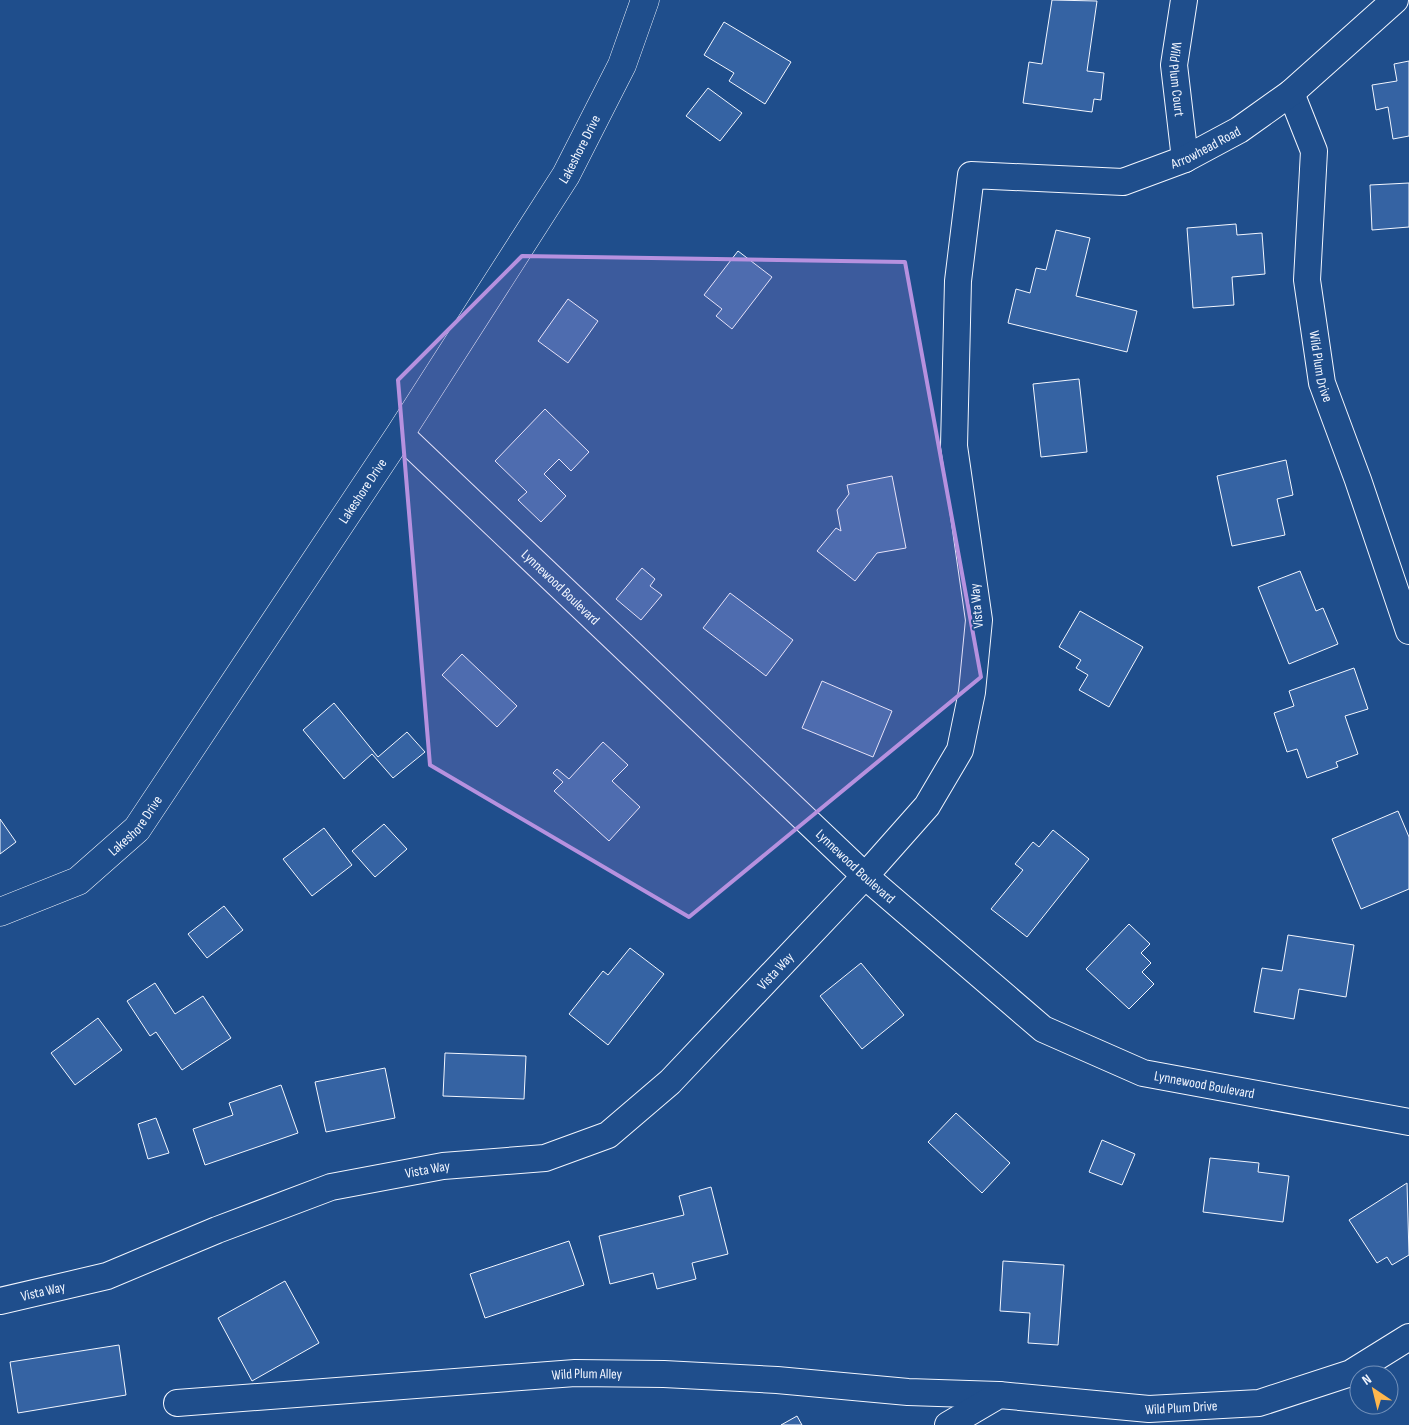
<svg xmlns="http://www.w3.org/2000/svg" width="1409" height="1425" font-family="'Sofia Sans Condensed',sans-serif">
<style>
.building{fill:#3563a3;stroke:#f2f6ff}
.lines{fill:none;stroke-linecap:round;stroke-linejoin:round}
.minor-casing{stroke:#f2f6ff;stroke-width:28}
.secondary-casing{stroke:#f2f6ff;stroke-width:29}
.minor{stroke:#1f4e8c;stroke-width:26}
.secondary{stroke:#1f4e8c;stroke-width:28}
.marked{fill:#b691df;fill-opacity:0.2;stroke:#b691df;stroke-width:4;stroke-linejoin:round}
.labels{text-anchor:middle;stroke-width:4;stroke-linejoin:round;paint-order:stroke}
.street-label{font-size:14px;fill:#f2f6ff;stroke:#1f4e8c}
</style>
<rect width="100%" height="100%" fill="#1f4e8c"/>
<!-- building -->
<path class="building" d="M1052 0 1097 1 1087 71 1104 73 1101 100 1094 99 1092 112 1023 103 1029 62 1042 64Z
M724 22 791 62 765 104 729 81 734 73 704 55Z
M1409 61V136L1393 139 1388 107 1376 110 1372 85 1397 81 1394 64Z
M708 88 742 113 720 141 686 116Z
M1409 183V227L1372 230 1370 185Z
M1236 224 1237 235 1262 233 1265 274 1232 277 1234 305 1193 308 1187 228Z
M1056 230 1090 238 1076 296 1137 311 1127 352 1008 323 1016 289 1030 293 1036 268 1046 270Z
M738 251 772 277 732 329 716 316 722 309 704 295Z
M568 299 598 321 568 363 538 341Z
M1079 379 1087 452 1041 457 1033 384Z
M545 409 589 452 571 471 559 459 544 474 566 496 541 522 518 500 527 492 495 461Z
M1286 460 1293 495 1277 499 1285 535 1232 546 1217 476Z
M892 476 906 548 877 553 855 581 817 551 836 528 841 531 837 510 849 494 847 485Z
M642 568 655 579 650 586 662 595 641 620 616 599Z
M1300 571 1316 611 1323 608 1338 644 1289 664 1258 587Z
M730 593 793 640 766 676 703 628Z
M1080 611 1143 647 1109 707 1079 690 1088 675 1076 668 1081 660 1059 647Z
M462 654 517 706 497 727 442 675Z
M1354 668 1368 709 1345 716 1358 754 1336 762 1338 767 1307 778 1297 749 1287 752 1274 713 1294 706 1289 691Z
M822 681 892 711 873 757 802 728Z
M334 703 378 757 407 732 425 752 393 778 372 754 344 779 303 730Z
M603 742 628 765 612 781 640 807 609 841 554 791 563 782 553 773 557 769 569 779Z
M1398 811 1409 837V889L1361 909 1332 839Z
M0 819 16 842 0 854Z
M384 824 407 849 375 877 352 851Z
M324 828 352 865 312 896 283 859Z
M1053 830 1089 859 1027 937 991 909 1023 870 1015 864 1033 842 1039 847Z
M224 906 243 930 207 958 188 934Z
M1129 924 1150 944 1141 953 1151 963 1142 972 1154 984 1129 1009 1086 969Z
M1288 935 1354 945 1346 997 1299 989 1294 1019 1254 1012 1262 968 1282 971Z
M630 948 664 974 608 1045 569 1014 603 971 608 975Z
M861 963 904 1015 862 1049 820 996Z
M155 983 175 1014 203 996 231 1038 182 1070 156 1032 150 1036 127 1001Z
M98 1018 122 1050 75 1085 51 1053Z
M445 1053 526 1056 524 1099 443 1096Z
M385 1068 395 1118 326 1132 315 1082Z
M281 1085 298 1133 205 1165 193 1129 233 1115 229 1103Z
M956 1113 1010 1163 982 1193 928 1142Z
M156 1118 169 1153 148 1159 138 1124Z
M1102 1140 1135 1154 1122 1185 1089 1172Z
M1210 1158 1259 1163 1258 1172 1289 1176 1283 1222 1203 1212Z
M1407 1183 1409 1255 1392 1265 1387 1257 1377 1263 1349 1220Z
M711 1187 728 1254 692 1263 696 1279 657 1289 653 1273 610 1284 599 1236 684 1215 679 1196Z
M569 1241 584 1285 485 1318 470 1274Z
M1003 1261 1064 1265 1058 1345 1028 1343 1030 1313 1000 1311Z
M285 1281 319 1343 252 1381 218 1318Z
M119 1345 126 1395 18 1413 10 1362Z
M797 1416 802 1425H781Z"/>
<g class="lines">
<defs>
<g id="minor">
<path id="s1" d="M1184 0 1174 65 1185 159"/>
<path id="s2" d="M1291 93 1314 151 1307 280 1322 383 1358 480 1409 631"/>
<path id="s3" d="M400 434 865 876 1043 1029 1143 1073 1409 1122"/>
<path id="s4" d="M0 1301 107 1276 217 1230 331 1187 443 1166 545 1158 608 1135 670 1082 865 876 927 806 960 750 972 692 979 620 954 446 958 281 971 175 1123 182 1185 159 1239 130 1291 93 1395 0"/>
<path id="s5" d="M177 1403 575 1373 664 1374 777 1380 908 1392 999 1395"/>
<path id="s6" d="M948 1425 999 1395 1149 1409 1259 1403 1351 1373 1409 1337"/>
</g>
<g id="secondary">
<path id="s7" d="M0 912 78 881 137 829 400 434 566 175 622 65 645 0"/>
</g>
</defs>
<!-- minor casing -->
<use href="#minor" class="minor-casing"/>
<!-- secondary casing -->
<use href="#secondary" class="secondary-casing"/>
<!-- minor -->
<use href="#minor" class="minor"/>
<!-- secondary -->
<use href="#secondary" class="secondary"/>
</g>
<!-- marked area -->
<path class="marked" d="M522 256 905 262 981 677 689 917 430 765 398 380Z"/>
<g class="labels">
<!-- street labels -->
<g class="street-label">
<text dy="5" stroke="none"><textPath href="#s1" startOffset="80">Wild Plum Court</textPath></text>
<text dy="5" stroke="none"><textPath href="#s4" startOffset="1979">Arrowhead Road</textPath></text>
<text dy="5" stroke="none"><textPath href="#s7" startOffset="974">Lakeshore Drive</textPath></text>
<text dy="5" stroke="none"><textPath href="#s2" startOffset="279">Wild Plum Drive</textPath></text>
<text dy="5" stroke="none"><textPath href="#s7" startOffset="569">Lakeshore Drive</textPath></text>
<text dy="5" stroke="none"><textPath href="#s3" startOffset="222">Lynnewood Boulevard</textPath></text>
<text transform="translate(976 606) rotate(-95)" y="5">Vista Way</text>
<text dy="5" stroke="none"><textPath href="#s7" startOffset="164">Lakeshore Drive</textPath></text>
<text dy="5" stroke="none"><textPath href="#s3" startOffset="628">Lynnewood Boulevard</textPath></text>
<text dy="5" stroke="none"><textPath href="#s4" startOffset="869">Vista Way</textPath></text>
<text dy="5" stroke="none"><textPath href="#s3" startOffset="1048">Lynnewood Boulevard</textPath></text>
<text dy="5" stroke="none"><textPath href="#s4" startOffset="449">Vista Way</textPath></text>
<text dy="5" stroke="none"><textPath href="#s4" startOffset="44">Vista Way</textPath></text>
<text dy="5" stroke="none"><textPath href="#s5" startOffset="411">Wild Plum Alley</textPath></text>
<text dy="5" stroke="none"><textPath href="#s6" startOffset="242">Wild Plum Drive</textPath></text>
</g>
</g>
<!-- north arrow -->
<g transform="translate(1374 1390) rotate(325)"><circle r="24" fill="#1f4e8c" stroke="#7391ba"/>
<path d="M0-4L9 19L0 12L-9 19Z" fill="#ffb74d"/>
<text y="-8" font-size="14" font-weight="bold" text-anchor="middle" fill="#f2f6ff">N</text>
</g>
</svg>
